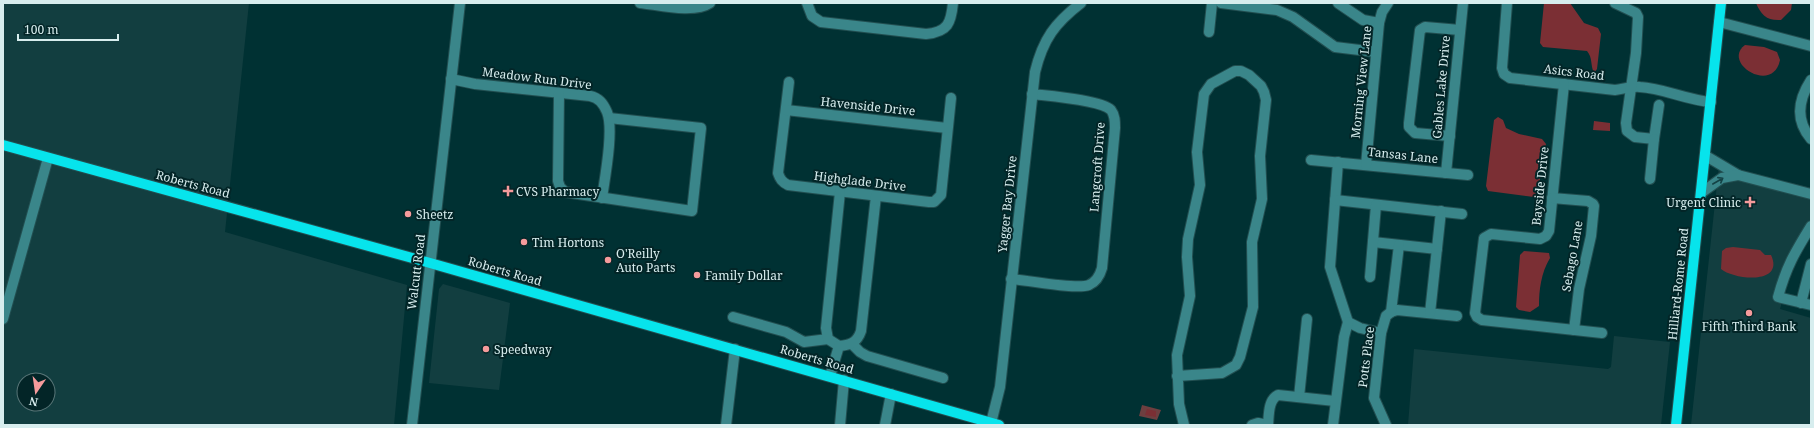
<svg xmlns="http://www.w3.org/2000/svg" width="1814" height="428" font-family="'Noto Serif',serif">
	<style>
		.built { fill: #123e40; fill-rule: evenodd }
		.green { fill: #6d3f40 }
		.water { fill: #7b2f34 }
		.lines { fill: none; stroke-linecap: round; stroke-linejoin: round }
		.minor-casing { stroke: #224f51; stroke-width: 12 }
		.major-casing { stroke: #224f51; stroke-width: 12 }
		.minor { stroke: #3a868a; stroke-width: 10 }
		.major { stroke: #07e4ec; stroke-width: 10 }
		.oneway { stroke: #144245 }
		.poi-dot { fill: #f59b9c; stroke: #032527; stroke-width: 1.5 }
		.labels { text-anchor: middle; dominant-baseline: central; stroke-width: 4; stroke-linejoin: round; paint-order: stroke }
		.street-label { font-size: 12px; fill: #d7edee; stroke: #032527 }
		.poi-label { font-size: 12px; fill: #d7edee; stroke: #032527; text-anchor: start }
	</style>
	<rect width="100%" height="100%" fill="#003133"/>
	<!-- built -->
	<g class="built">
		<path d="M3,3H249L225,232L407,285L394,425H3ZM24,380H48V404H24Z"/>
		<path d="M1719,166L1811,188V222L1790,273L1780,309L1811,318V425H1691Z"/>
		<path d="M443,284L510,303L499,390L429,383L439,289Z"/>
		<path d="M1614,336L1670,342L1661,425H1408L1414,349L1608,369L1611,367Z"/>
	</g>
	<!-- green -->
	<path class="green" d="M1142,405L1161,410L1157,420L1139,416Z"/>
	<!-- water -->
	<g class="water">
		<path d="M1544,3H1570L1584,23L1598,28L1601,34L1597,69L1594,73C1590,65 1593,58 1587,51L1543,47L1540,43Z"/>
		<path d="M1756,3H1792L1791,10L1781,20C1767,21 1761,15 1756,3Z"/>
		<path d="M1745,45L1764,47L1777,52L1780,60C1773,95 1721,63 1745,45Z"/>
		<path d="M1498,117L1503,120L1506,128L1519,134L1542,139L1546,144L1540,170V193L1534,197L1488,191L1486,186L1494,120Z"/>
		<path d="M1594,121L1610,123V131L1593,130Z"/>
		<path d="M1733,247L1760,250L1765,255H1771C1785,285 1734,280 1721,269L1722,251L1726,248Z"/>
		<path d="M1524,251L1549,253L1550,258C1541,273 1539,290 1539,306L1530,312L1519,310L1516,307L1520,255Z"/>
		<path d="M1147,409L1156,411V417L1145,415Z"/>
	</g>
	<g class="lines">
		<defs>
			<g id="minor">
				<path d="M640,3C659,5 694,14 710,3"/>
				<path d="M807,3L812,16L821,22L926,34C948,32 951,23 953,3"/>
				<path d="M1221,3L1277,10L1293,17L1335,47L1376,52"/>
				<path d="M1338,3L1363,20L1379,23"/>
				<path d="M1507,3L1502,68L1504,74L1510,78L1615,90C1624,89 1632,86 1640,87C1663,88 1686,100 1711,102"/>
				<path d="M1615,3L1636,13L1638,17L1636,53L1626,123L1627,131L1635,137L1654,139L1659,105"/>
				<path d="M1719,22L1811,46"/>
				<path d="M1209,32L1212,3"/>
				<path d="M451,79L475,84L590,96C599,98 603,103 607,112C614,129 605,177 602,198"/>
				<path d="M1811,80C1798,100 1795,120 1811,139"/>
				<path d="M789,82L778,173C780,179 782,182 788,185L929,202H934L941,195L951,98"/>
				<path d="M1564,84L1549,231L1546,236L1540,239L1491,234L1484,238L1475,313L1477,317L1482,320L1602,333"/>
				<path d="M559,93L558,181L560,187L565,192L692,211L701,128L609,118"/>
				<path d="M786,110L947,128"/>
				<path d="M1450,136L1415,133L1409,127V123L1420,30L1425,27L1460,30"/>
				<path d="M1706,156L1738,175L1811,194"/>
				<path d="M1311,160L1468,175"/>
				<path d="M1338,162L1330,267L1348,322L1360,328L1381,333"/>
				<path d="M1366,165L1379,23L1382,12L1388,3"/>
				<path d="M1446,173L1463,3"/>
				<path d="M1650,179L1654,139"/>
				<path d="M1701,193L1722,178L1738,175"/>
				<path d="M1552,198L1588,201L1593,204L1594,206L1591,236L1579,289L1574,330"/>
				<path d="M1335,200L1462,214"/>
				<path d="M1811,226C1795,252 1786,267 1778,297L1811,305"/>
				<path d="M1373,242L1437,249"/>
				<path d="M1370,277L1376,205"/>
				<path d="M1011,279C1028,280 1076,290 1089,285C1096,282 1100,275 1102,268L1115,128C1115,122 1115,115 1111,110C1101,100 1048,96 1032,94"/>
				<path d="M1801,303L1811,264"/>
				<path d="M1391,312L1397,310L1457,316"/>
				<path d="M1430,313L1441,211"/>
				<path d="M733,317L786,332L804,342L828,339"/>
				<path d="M3,319L48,158"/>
				<path d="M852,344L860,352L867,356L943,378"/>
				<path d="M839,346L828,339L826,328L840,192"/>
				<path d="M830,376L839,346C850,345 857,343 861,331L876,196"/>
				<path d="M1177,376L1222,373L1236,365L1240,357L1253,307L1252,242L1262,199L1260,156L1266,100L1264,92L1261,86L1249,75L1241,71H1235L1211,84L1204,94L1197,152L1200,185L1188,239L1187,257L1190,296L1177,355L1179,404L1184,425"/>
				<path d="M1299,397L1307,319"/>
				<path d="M991,423L1000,387L1035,72C1043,39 1055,23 1081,3"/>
				<path d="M412,425L460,3"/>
				<path d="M726,425L735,349"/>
				<path d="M840,425L844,380"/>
				<path d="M885,425L891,394"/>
				<path d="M1252,425L1258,423L1267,425"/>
				<path d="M1268,425C1269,415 1268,400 1278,395L1335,401"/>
				<path d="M1333,425L1344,337L1348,322"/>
				<path d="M1386,425L1374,398L1381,333L1386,316L1391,312L1399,245"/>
			</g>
			<g id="major">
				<path d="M3,145L416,259L999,425"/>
				<path d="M1676,425L1721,3"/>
			</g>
		</defs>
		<!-- minor casing -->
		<use href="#minor" class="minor-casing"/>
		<!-- major casing -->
		<use href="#major" class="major-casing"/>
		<!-- minor -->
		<use href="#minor" class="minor"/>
		<!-- major -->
		<use href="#major" class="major"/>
	</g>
	<!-- one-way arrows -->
	<defs><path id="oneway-shaft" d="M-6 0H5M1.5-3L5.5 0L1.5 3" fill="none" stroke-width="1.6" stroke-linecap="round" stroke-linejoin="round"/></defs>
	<use class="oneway" href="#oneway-shaft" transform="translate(1718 181) rotate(-30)"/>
	<!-- markers -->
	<g class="poi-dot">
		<path d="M506 185h4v4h4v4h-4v4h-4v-4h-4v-4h4z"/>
		<path d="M1748 196h4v4h4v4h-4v4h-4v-4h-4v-4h4z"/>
		<circle cx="408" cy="214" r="4"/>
		<circle cx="524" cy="242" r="4"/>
		<circle cx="608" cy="260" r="4"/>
		<circle cx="697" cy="275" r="4"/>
		<circle cx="1749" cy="313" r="4"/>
		<circle cx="486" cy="349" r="4"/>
	</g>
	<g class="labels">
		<!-- street labels -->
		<g class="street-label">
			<text transform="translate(1574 72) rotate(7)">Asics Road</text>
			<text transform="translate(537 78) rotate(7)">Meadow Run Drive</text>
			<text transform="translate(1361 82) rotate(-84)">Morning View Lane</text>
			<text transform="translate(1441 87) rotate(-85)">Gables Lake Drive</text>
			<text transform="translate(868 106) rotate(6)">Havenside Drive</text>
			<text transform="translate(1403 155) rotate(6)">Tansas Lane</text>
			<text transform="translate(1097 167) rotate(-86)">Langcroft Drive</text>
			<text transform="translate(860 181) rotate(7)">Highglade Drive</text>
			<text transform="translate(193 184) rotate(15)">Roberts Road</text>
			<text transform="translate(1540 186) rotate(-84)">Bayside Drive</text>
			<text transform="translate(1007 204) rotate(-84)">Yagger Bay Drive</text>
			<text transform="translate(1572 256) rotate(-80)">Sebago Lane</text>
			<text transform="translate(505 271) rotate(16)">Roberts Road</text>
			<text transform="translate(416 272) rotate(-83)">Walcutt Road</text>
			<text transform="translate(1678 284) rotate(-84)">Hilliard-Rome Road</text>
			<text transform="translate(1366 357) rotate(-83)">Potts Place</text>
			<text transform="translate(817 359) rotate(16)">Roberts Road</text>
		</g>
		<!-- poi labels -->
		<g class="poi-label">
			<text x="516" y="191">CVS Pharmacy</text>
			<text x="1741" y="202" text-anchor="end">Urgent Clinic</text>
			<text x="416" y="214">Sheetz</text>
			<text x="532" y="242">Tim Hortons</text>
			<text x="616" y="253">O'Reilly<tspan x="616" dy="14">Auto Parts</tspan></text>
			<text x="705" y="275">Family Dollar</text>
			<text x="1749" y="326" text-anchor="middle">Fifth Third Bank</text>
			<text x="494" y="349">Speedway</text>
		</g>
	</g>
	<!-- border -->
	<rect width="1814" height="428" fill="none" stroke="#d7edee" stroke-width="8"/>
	<!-- north arrow -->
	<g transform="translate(36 392) rotate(193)"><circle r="19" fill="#032527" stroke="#587577"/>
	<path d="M0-3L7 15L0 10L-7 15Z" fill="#f59b9c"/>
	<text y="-6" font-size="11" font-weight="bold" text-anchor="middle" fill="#d7edee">N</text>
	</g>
	<!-- scale -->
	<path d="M18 34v6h100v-6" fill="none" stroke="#d7edee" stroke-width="2"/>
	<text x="24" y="34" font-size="12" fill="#d7edee" stroke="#032527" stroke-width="3" paint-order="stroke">100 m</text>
</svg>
